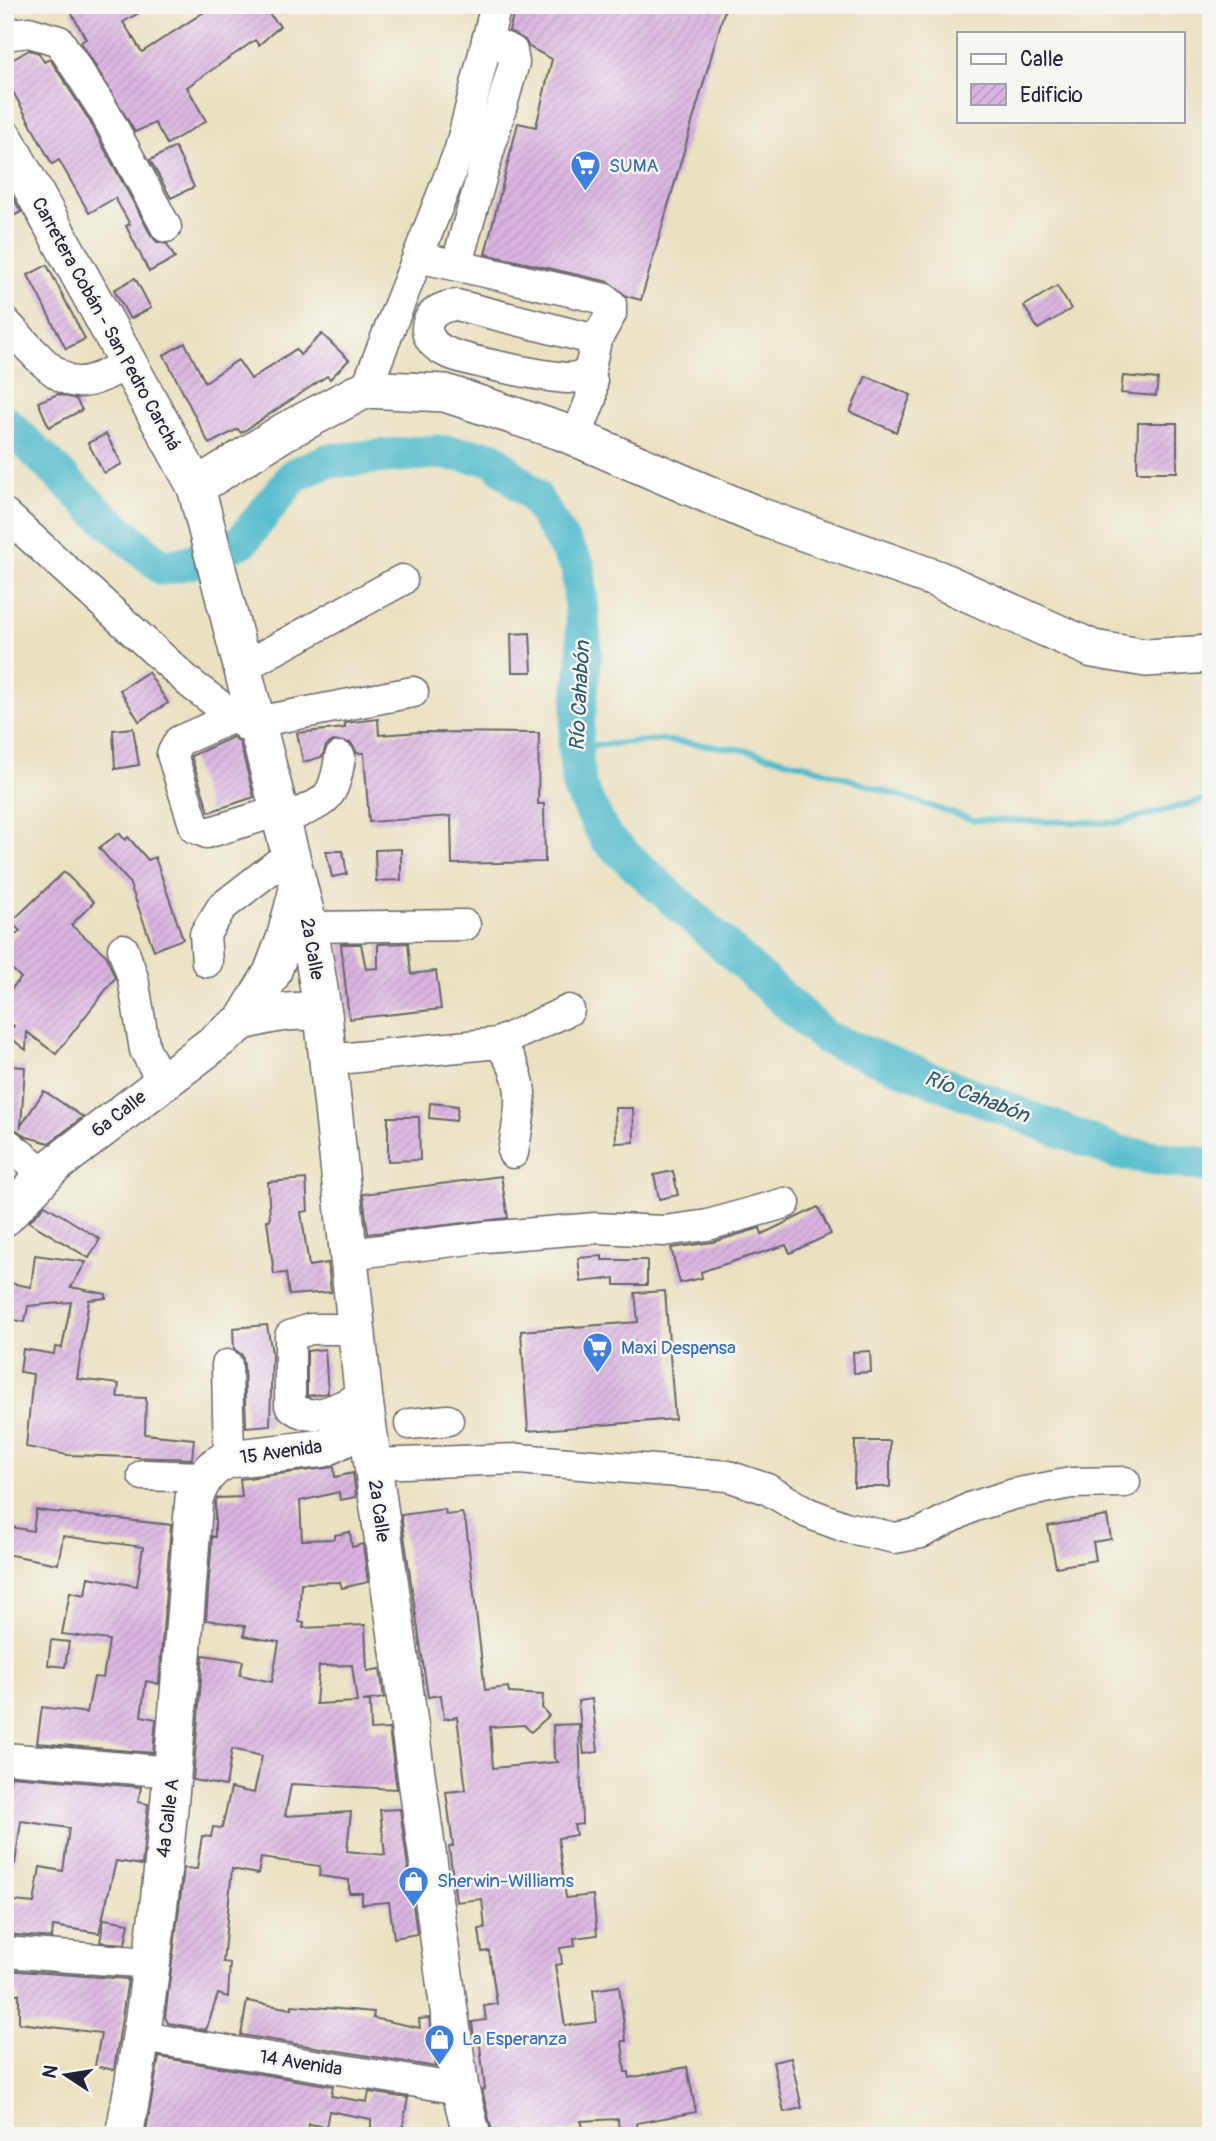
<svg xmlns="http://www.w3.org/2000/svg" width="1216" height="2141" font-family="Pangolin,sans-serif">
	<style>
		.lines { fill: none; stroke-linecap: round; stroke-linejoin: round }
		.stream { stroke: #4fbacb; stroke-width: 6 }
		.river { stroke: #4fbacb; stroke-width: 35 }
		.building { fill: url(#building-hatch); fill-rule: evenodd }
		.minor-casing { stroke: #68656a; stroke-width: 33 }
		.major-casing { stroke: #68656a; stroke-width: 40 }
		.minor { stroke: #fff; stroke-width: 30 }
		.major { stroke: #fff; stroke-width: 37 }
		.labels { text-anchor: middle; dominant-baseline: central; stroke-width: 5; stroke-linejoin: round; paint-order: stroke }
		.shop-label { font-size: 19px; fill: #366cbe; stroke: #f6f6f2; text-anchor: start }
		.street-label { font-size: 19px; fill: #22223b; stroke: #f6f6f2 }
		.water-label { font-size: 21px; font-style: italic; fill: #32576d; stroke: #f6f6f2 }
	</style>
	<defs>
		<pattern id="building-hatch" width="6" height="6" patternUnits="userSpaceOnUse" patternTransform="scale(1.75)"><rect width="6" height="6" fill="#d9b4df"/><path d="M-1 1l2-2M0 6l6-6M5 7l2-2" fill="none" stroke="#ba9ac0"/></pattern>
	</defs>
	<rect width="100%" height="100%" fill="#f6f6f2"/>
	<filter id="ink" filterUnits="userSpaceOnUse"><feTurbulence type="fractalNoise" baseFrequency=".0143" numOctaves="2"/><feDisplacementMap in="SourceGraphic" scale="14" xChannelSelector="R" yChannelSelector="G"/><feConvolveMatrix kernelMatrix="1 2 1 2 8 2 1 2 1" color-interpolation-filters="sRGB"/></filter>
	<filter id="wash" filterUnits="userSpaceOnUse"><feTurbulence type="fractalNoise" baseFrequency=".00686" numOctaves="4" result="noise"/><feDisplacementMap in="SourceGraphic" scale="28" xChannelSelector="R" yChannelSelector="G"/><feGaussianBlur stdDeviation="1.57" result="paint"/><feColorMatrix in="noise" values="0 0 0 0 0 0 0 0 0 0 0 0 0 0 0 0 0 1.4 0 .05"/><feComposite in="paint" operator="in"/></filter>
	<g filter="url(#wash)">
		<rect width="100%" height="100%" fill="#eae1c0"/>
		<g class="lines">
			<!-- stream -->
			<path class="stream" d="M575,747L660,740L740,749L806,765L973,820L1117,823L1211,798"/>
			<!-- river -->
			<path class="river" d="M5,422L99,513L163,568L190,562L242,541L294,475L327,461L437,452L492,458L535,497L578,567L585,654L575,747L579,787L606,838L826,1038L1119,1153L1202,1164L1211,1168"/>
		</g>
		<g id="blocks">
			<!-- building -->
			<g class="building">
				<path d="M83,5H153L123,22L142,52L215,5H261L280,26L259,45L255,40L187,87L206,121L167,144L155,123L135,132L81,42L86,39L71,12Z"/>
				<path d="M516,5H726L641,300L626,296L609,282L485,254L518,123L536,127L552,59L529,47L525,40L509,31Z"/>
				<path d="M29,50L39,53L44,62L50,59L89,120L151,235L157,242L167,244L175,258L149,272L126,226L130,224L115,198L89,213L59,160L52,164L5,77V64Z"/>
				<path d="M175,147L194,187L171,198L150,160Z"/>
				<path d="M5,183L21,212L5,220Z"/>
				<path d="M47,265L85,339L66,349L28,275Z"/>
				<path d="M135,278L151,308L130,319L114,290Z"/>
				<path d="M1057,286L1071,309L1038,329L1024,306Z"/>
				<path d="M322,334L349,360L330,379L327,376L241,433L238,429L209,444L164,355L185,343L205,382L238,360L251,379L296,349L300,355Z"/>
				<path d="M866,376L911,395L896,432L850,412Z"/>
				<path d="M1123,376L1158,379L1156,396L1121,393Z"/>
				<path d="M58,394L76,399L82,410L49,427L38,402Z"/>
				<path d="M1138,423H1177V472H1137Z"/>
				<path d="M106,434L122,464L104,473L88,443Z"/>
				<path d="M530,633L532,672H512L511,634Z"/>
				<path d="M148,672L168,703L139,721L120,690Z"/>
				<path d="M378,719L379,735L421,732L539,733L538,804H544L545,862L452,864L451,816L369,822L364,753H357L351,743L333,741L326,746L322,757L303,762L297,733L345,728V723Z"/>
				<path d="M133,728L139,765L115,769L113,730Z"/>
				<path d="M233,737L240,743L254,797L209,812L191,756Z"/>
				<path d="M119,833L125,840L128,837L148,860L155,857L183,939L154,950L129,882L99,848Z"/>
				<path d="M401,849V880L376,881L375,850Z"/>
				<path d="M326,851H343L347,874L332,877Z"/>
				<path d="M64,872L94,902L71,925L106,955L115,978L56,1054L27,1032L26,1050L7,1035L14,1026L5,1018V996L21,978L5,962V945L20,931L11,922Z"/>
				<path d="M408,943L411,974L436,971L441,1009L349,1019L341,944H361L366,969L378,968V944Z"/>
				<path d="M9,1066L25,1067L21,1126L44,1091L83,1117L49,1143L27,1137L9,1125L7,1106Z"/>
				<path d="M430,1103L458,1106L456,1121L429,1118Z"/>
				<path d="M615,1108H633L634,1142L616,1143Z"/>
				<path d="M388,1117H419L420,1160L388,1161Z"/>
				<path d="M673,1171L678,1195L659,1199L654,1175Z"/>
				<path d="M501,1176L508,1218L368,1234L363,1194Z"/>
				<path d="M306,1179L308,1211L301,1212L309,1266L328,1263L331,1292L289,1295L286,1273L274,1274L267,1220H270L268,1182Z"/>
				<path d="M45,1205L100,1239L89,1258L29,1222Z"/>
				<path d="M818,1207L831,1234L790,1253L786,1245L712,1268L701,1272L702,1278L680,1283L671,1248L713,1242L760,1228L762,1234Z"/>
				<path d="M35,1255L86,1262L71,1287L106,1294V1298L89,1300L77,1379L119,1384L117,1397L146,1398L145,1434L194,1439L192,1459L68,1455L26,1447L33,1374L20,1372L23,1349L54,1354L55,1347L62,1348L71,1302L28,1306L25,1322L5,1318V1282L31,1287Z"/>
				<path d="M602,1256V1260H647V1285H615V1278L581,1282L578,1258Z"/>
				<path d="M665,1291L675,1419L528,1431L521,1331L638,1322L635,1293Z"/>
				<path d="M267,1325L272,1353L270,1425L246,1427L244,1365L242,1355L234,1349L233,1328Z"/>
				<path d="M325,1349L328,1393L307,1396V1351Z"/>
				<path d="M870,1351L871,1372L854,1373L853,1352Z"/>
				<path d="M855,1441H890V1487H854Z"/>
				<path d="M334,1467L335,1477L353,1473L356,1497L340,1500L339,1492L300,1501L302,1540L335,1539V1535L350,1532L352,1547L363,1544L368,1582L342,1588L340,1582L301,1583L299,1622L304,1623L303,1628L365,1625L367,1671L380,1669L384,1698L362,1701H370L371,1730L389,1729L397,1789L291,1784L285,1816L351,1812L347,1851L385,1855L380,1810L400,1809L417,1934L394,1938L389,1902L362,1904V1893H349V1880L319,1876L320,1866L261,1858L258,1874L232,1869L223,1962L230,1963L228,1997L218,1994L206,2030L168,2023L165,2017L184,1868L197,1869L202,1836L211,1837L213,1827L222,1828L231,1788L254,1793L262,1756L232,1749L226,1786L193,1780L203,1655L243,1661L240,1675L272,1682L279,1642L244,1636L245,1626L206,1620L212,1536L215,1537V1503L217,1498L242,1497L240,1479ZM352,1665L357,1702L316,1704L319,1666Z"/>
				<path d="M445,1509L446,1515L462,1513L466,1524L485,1690L508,1687L509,1693L543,1695L542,1708L549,1716L531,1732L524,1725L490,1727L493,1768L558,1762L554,1758L553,1725L579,1724L582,1824L574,1825L576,1835L558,1838L566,1898L593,1895L597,1935L574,1938L575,1946L560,1948L562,1964L555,1965L565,2026L597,2022L593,1990L619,1986L626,2041H622L625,2072H629V2078L687,2067L696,2112L637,2123L638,2136H619L618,2119L581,2121L583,2127L548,2136H493L482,2090L485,2089L479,2037L474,2038L472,2022L486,2020L484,2006L497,2004L489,1951L482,1952L479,1929L485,1928L482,1899L456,1902L449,1847L453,1846L446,1792L466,1790L457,1717L444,1719L441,1695L428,1697L401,1515Z"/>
				<path d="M36,1510L171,1525L159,1684L146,1681L141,1716L156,1719L153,1753L37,1743L42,1707L87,1713L94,1677L103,1678L109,1640L62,1634L70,1592L85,1595L88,1577L137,1586L143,1547L63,1536L58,1564L5,1554V1526L33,1531Z"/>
				<path d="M1107,1516L1111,1539L1093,1542L1096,1560L1056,1567L1048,1526Z"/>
				<path d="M51,1640L69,1642L65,1667L48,1665Z"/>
				<path d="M592,1699L598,1752L584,1754L578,1701Z"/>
				<path d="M11,1776L141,1787L138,1802L148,1804L142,1865L116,1861L99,1933L53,1926L52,1938L5,1934V1900L34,1903L40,1867L63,1871L69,1828L21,1821L15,1864H5V1785H9Z"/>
				<path d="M104,1919L129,1923L125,1944L100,1942Z"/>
				<path d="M5,1970L128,1979L114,2070L95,2066L101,2033L19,2023V1994L5,1993Z"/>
				<path d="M247,2001L292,2009V2005L374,2012L373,2018L420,2028L419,2019L429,2018L436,2067L241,2035Z"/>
				<path d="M159,2057L333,2086L331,2096L367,2102L369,2092L408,2098L401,2136H371V2119L329,2111L326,2127L309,2124L307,2136H145Z"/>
				<path d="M791,2058L802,2108L784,2112L773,2062Z"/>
			</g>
		</g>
	</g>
	<g filter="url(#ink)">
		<use href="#blocks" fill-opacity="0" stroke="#68656a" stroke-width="2"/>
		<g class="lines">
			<defs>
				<g id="minor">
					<path d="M5,35L29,32L59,41L104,111L166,227"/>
					<path d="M418,257L605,299L611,304V314L596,340L589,374L592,381L591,399L576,437"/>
					<path d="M457,263L514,63L512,51L487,40"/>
					<path d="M5,322C22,339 57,385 81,382C97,381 113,371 127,364"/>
					<path d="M589,374C583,375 575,378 568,378C546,377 465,361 446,352C416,338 423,307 457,305L596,340"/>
					<path d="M366,389L460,149L496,5"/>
					<path d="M5,514L191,684L259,735"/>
					<path d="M243,667L402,580"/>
					<path d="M234,717L179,741L172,754L195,828L207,833L279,811"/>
					<path d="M256,722L413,692"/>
					<path d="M281,820C323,802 333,805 340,757"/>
					<path d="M309,927L465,925"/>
					<path d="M123,949L133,978L145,1050L162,1081"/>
					<path d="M207,962L205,934L222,907L290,854"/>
					<path d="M498,1043L569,1010"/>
					<path d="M328,1060L498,1043C530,1080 520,1109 513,1153"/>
					<path d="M5,1142L45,1174"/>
					<path d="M350,1254L485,1237L596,1228L664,1231L708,1225L785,1203"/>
					<path d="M359,1329H310L290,1336V1405C311,1426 341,1406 364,1395"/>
					<path d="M227,1365L229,1459"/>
					<path d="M410,1424L448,1420"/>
					<path d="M373,1464L519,1459L728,1476L767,1489L808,1513L845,1527L895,1538L921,1533L972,1507L1014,1494L1071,1483L1125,1482"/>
					<path d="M143,1475L203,1477"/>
					<path d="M5,1758L173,1772"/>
					<path d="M5,1952L150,1963"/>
					<path d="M143,2037L460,2089"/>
				</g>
				<g id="major">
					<path d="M5,139L196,487L309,927L323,1014L364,1400L460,2089L472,2136"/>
					<path d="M196,487L284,432L366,389L445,393L563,432L761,517L937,579L1093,649L1146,658L1211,654"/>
					<path d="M243,1021C270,1015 295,1007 323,1014"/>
					<path d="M5,1217L51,1168L243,1021L272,973L285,939L297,893"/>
					<path d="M124,2136C164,1926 178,1711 194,1498C202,1479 209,1467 229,1459L324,1448L342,1439L364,1400"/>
				</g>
			</defs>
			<!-- minor casing -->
			<use href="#minor" class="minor-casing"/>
			<!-- major casing -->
			<use href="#major" class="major-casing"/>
			<!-- minor -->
			<use href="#minor" class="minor"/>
			<!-- major -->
			<use href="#major" class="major"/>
		</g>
	</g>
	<!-- icons -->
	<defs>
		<symbol id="supermarket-pin" viewBox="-11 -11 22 30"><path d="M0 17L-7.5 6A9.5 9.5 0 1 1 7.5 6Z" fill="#3f7fe0" stroke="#f6f6f2"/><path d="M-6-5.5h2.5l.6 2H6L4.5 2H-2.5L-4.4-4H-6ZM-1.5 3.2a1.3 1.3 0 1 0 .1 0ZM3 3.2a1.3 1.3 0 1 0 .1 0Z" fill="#fff"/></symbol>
		<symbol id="shop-pin" viewBox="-11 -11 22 30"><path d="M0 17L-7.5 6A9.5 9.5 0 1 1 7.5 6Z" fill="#3f7fe0" stroke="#f6f6f2"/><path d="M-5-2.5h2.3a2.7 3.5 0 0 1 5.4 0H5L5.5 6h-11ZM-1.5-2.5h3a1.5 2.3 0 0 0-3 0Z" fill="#fff"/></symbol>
	</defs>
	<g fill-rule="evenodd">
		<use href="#supermarket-pin" x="568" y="148" width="35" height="47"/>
		<use href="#supermarket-pin" x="580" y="1330" width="35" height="47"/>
		<use href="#shop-pin" x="396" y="1864" width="35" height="47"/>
		<use href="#shop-pin" x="422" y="2022" width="35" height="47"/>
	</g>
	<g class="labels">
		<!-- shop labels -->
		<g class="shop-label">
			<text x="609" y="166">SUMA</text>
			<text x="621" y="1348">Maxi Despensa</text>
			<text x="437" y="1881">Sherwin-Williams</text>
			<text x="462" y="2039">La Esperanza</text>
		</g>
		<!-- street labels -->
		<g class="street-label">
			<text transform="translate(106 324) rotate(61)">Carretera Cobán - San Pedro Carchá</text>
			<text transform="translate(312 949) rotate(80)">2a Calle</text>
			<text transform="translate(119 1114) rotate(-38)">6ª Calle</text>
			<text transform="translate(281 1452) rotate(-8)">15 Avenida</text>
			<text transform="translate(379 1511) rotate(82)">2a Calle</text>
			<text transform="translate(168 1818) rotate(-83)">4a Calle A</text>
			<text transform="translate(301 2063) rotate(9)">14 Avenida</text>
		</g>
		<!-- water labels -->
		<g class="water-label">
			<text transform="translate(580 696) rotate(-87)">Río Cahabón</text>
			<text transform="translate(977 1097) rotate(21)">Río Cahabón</text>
		</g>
	</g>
	<!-- margin -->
	<rect width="1216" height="2141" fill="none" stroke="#f6f6f2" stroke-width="28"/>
	<!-- legend -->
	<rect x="957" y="32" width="228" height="91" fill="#f6f6f2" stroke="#a1a1a9" stroke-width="2"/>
	<rect x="971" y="54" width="35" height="10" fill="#ffffff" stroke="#a1a1a9" stroke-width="2"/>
	<text x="1020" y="66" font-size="21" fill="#22223b">Calle</text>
	<rect x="971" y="84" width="35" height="21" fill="url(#building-hatch)" stroke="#a1a1a9" stroke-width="2"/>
	<text x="1020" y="102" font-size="21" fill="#22223b">Edificio</text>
	<!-- north arrow -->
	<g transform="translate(66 2075) rotate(282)" stroke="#f6f6f2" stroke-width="5" paint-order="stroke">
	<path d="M0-5L12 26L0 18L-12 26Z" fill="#22223b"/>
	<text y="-10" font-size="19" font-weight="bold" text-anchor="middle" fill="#22223b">N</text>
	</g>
</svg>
